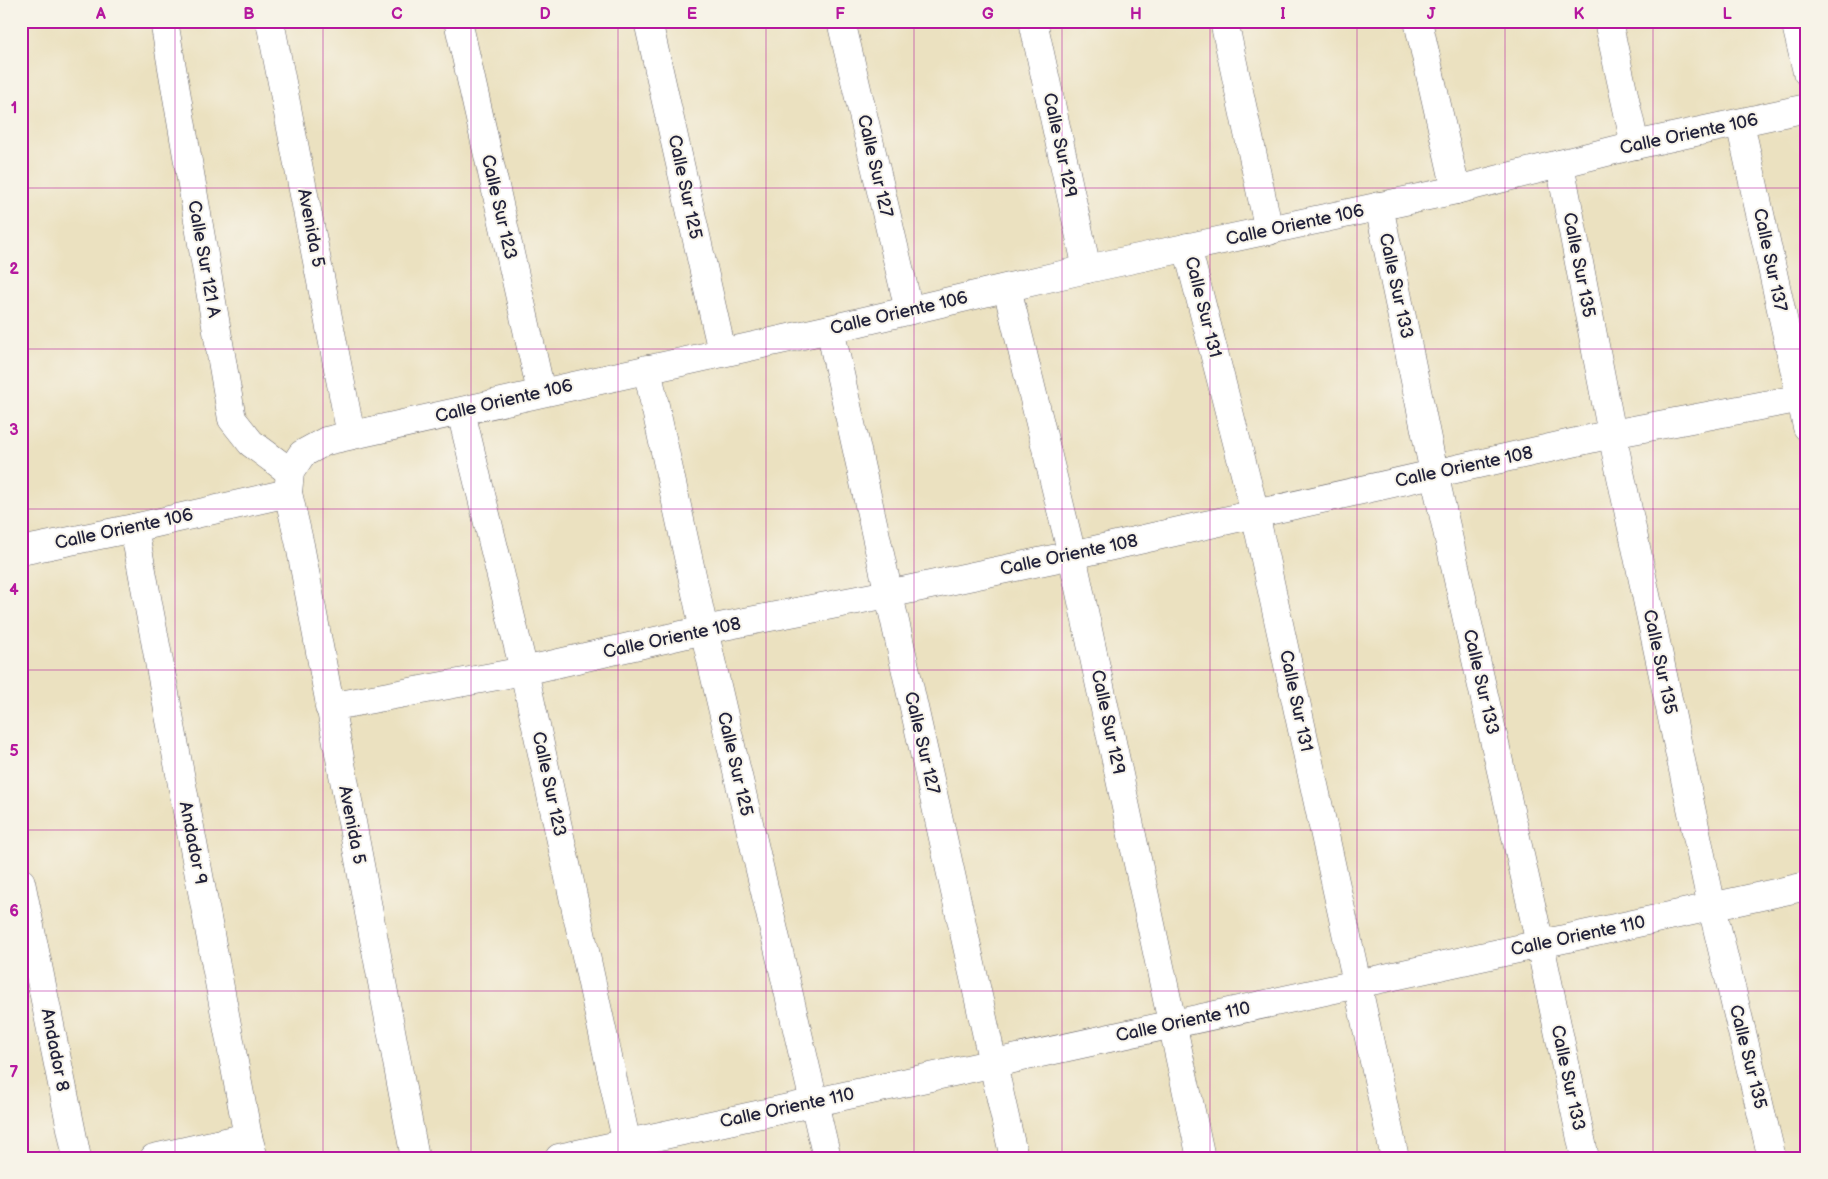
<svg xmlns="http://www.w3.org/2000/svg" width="1828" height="1179" font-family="'Balsamiq Sans',sans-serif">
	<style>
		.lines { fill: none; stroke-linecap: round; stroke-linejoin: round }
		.street-casing { stroke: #68656a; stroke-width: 29 }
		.street { stroke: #fff; stroke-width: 28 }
		.grid { fill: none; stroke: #b5179e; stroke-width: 1; stroke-opacity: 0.55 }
		.labels { text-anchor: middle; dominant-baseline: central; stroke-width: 4; stroke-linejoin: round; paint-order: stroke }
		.street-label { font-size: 18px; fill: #22223b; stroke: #f7f3e8 }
		.neatline { fill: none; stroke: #b5179e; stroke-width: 2 }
		.grid-label { font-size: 16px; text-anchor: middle; font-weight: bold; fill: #b5179e }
	</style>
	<rect width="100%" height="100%" fill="#f7f3e8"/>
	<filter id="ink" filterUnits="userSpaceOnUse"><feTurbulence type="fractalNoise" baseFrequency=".02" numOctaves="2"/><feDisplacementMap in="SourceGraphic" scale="10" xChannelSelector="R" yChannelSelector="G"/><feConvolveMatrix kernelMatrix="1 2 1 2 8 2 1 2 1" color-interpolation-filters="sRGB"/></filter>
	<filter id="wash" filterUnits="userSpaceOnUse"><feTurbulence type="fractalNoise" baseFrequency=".0096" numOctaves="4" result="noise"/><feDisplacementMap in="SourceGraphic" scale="20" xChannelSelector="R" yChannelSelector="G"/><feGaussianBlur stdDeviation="1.12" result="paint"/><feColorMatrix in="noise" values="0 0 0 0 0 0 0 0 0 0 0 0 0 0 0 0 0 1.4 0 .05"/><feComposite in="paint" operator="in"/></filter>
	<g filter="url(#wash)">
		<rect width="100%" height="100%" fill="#ebe1c0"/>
	</g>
	<g filter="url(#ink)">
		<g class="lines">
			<defs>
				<g id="street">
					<path d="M164,21L232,419L251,443L290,472"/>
					<path d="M270,21L351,435"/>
					<path d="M458,21L541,392"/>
					<path d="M648,21L722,352"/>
					<path d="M841,21L909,310"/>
					<path d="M1033,21L1087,269"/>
					<path d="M1224,21L1269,231"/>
					<path d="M1418,21L1456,190"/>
					<path d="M1608,21L1635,145"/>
					<path d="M1795,21L1807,72"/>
					<path d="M1740,123L1807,427"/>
					<path d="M1560,164L1612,434L1712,907L1772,1158"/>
					<path d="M1379,206L1434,473L1540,944L1585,1158"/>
					<path d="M1187,247L1255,513L1395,1158"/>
					<path d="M1007,288L1072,555L1201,1158"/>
					<path d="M830,329L1014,1158"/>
					<path d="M647,369L704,630L827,1158"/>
					<path d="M461,412L524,671L630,1158"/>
					<path d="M134,528L248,1137L254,1158"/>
					<path d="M21,551L134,528L288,493"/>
					<path d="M329,707L524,671L704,630L888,594L1072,555L1612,434L1807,397"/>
					<path d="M21,882L77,1158"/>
					<path d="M154,1158L248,1137"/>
					<path d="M415,1158L300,545L288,493L290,472L302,454L326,441L830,329L1087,269L1456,190L1635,145L1807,108"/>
					<path d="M559,1158L1807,886"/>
				</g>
			</defs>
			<!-- street casing -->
			<use href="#street" class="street-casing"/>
			<!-- street -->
			<use href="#street" class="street"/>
		</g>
	</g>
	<!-- grid -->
	<path class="grid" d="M175,21V1158M323,21V1158M471,21V1158M618,21V1158M766,21V1158M914,21V1158M1062,21V1158M1210,21V1158M1357,21V1158M1505,21V1158M1653,21V1158M21,188H1807M21,349H1807M21,509H1807M21,670H1807M21,830H1807M21,991H1807"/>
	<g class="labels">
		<!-- street labels -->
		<g class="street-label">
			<text transform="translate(1689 134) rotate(-12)">Calle Oriente 106</text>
			<text transform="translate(1060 145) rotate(78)">Calle Sur 129</text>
			<text transform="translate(875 166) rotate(77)">Calle Sur 127</text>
			<text transform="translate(685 187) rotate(78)">Calle Sur 125</text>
			<text transform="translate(499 207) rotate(77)">Calle Sur 123</text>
			<text transform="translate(1295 225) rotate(-12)">Calle Oriente 106</text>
			<text transform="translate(311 228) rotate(79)">Avenida 5</text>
			<text transform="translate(204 259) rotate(80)">Calle Sur 121 A</text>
			<text transform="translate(1770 260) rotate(78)">Calle Sur 137</text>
			<text transform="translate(1579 265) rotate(79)">Calle Sur 135</text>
			<text transform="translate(1396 286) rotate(78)">Calle Sur 133</text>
			<text transform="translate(1203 307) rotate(76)">Calle Sur 131</text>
			<text transform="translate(899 313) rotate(-13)">Calle Oriente 106</text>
			<text transform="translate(504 401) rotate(-13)">Calle Oriente 106</text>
			<text transform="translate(1464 467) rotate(-12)">Calle Oriente 108</text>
			<text transform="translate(124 529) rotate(-12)">Calle Oriente 106</text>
			<text transform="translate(1069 555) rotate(-12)">Calle Oriente 108</text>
			<text transform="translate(672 638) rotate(-12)">Calle Oriente 108</text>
			<text transform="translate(1660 662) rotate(78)">Calle Sur 135</text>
			<text transform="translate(1481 682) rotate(77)">Calle Sur 133</text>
			<text transform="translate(1296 701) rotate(78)">Calle Sur 131</text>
			<text transform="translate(1108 722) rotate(78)">Calle Sur 129</text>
			<text transform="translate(922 743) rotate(77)">Calle Sur 127</text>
			<text transform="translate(735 764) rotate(77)">Calle Sur 125</text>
			<text transform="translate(549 784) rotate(78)">Calle Sur 123</text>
			<text transform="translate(352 825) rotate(79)">Avenida 5</text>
			<text transform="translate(193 843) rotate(79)">Andador 9</text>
			<text transform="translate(1578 936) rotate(-12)">Calle Oriente 110</text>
			<text transform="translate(1183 1022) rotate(-12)">Calle Oriente 110</text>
			<text transform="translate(55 1050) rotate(79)">Andador 8</text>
			<text transform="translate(1748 1057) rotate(76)">Calle Sur 135</text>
			<text transform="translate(1568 1078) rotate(78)">Calle Sur 133</text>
			<text transform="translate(787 1108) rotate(-12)">Calle Oriente 110</text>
		</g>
	</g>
	<!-- margin -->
	<rect width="1828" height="1179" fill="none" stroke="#f7f3e8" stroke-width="55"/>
	<rect x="28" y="28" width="1772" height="1124" class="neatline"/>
	<g class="grid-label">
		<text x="101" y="19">A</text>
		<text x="249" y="19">B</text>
		<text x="397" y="19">C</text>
		<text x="545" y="19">D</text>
		<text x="692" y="19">E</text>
		<text x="840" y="19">F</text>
		<text x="988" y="19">G</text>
		<text x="1136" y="19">H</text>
		<text x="1283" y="19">I</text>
		<text x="1431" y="19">J</text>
		<text x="1579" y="19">K</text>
		<text x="1727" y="19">L</text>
		<text x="14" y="113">1</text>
		<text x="14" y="274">2</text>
		<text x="14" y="435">3</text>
		<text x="14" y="595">4</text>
		<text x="14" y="756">5</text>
		<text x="14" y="916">6</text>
		<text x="14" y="1077">7</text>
	</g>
</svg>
